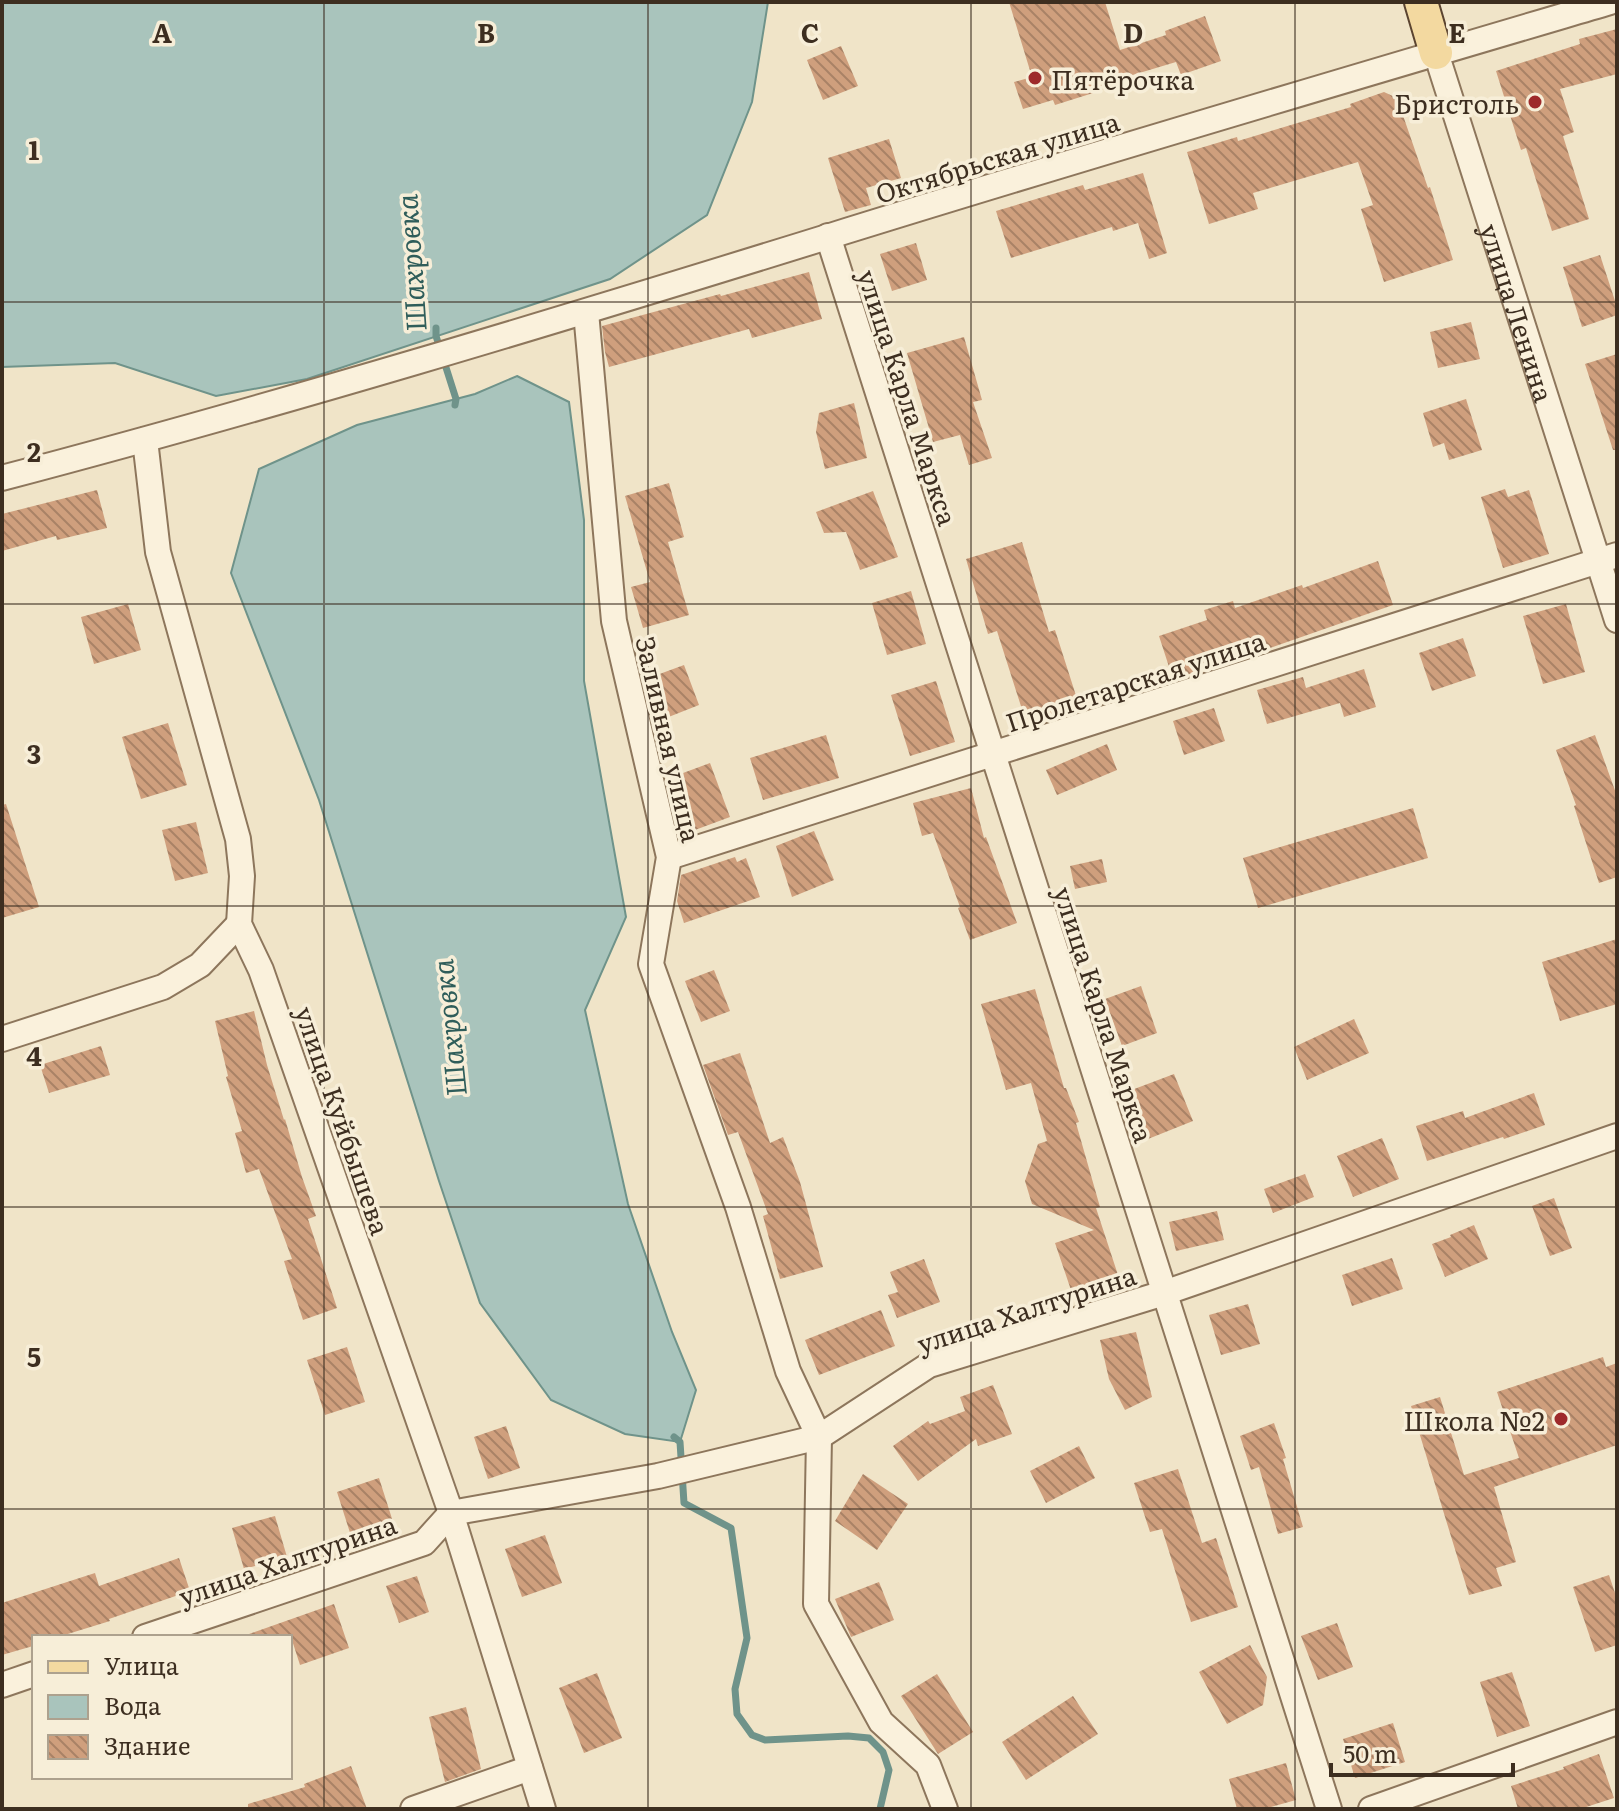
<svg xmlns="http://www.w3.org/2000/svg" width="1619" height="1811" font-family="Literata,serif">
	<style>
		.water { fill: #a9c4bc; stroke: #6f938a; stroke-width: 2 }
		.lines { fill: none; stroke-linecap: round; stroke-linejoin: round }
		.stream { stroke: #6f938a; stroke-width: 7 }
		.building { fill: url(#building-back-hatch) }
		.minor-casing { stroke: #8d765c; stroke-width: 28 }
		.major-casing { stroke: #5b4430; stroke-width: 36 }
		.minor { stroke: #faf1dc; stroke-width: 24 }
		.major { stroke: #f3d9a0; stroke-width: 32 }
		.grid { fill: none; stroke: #3d2e20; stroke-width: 2; stroke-opacity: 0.55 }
		.poi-dot { fill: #9e2a2b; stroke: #f7eed8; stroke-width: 3 }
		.labels { text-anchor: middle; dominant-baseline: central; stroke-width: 7; stroke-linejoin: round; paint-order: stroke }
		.poi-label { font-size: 26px; fill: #3d2e20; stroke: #f7eed8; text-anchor: end }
		.street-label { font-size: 26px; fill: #3d2e20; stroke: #f7eed8 }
		.water-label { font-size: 28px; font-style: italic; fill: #2f5d5a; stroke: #f7eed8 }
		.grid-label { font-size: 26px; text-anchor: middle; font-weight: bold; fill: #3d2e20; stroke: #f7eed8; stroke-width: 7; stroke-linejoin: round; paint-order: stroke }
	</style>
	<defs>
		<pattern id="building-back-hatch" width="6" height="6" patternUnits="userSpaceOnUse" patternTransform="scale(2)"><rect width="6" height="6" fill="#cf9f7d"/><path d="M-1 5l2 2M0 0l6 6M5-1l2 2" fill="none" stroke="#a98266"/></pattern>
	</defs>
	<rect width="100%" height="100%" fill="#f0e4c8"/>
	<!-- water -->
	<g class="water">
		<path d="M2,2H768L752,102L707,215L610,279L307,379L216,396L115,363L2,367Z"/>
		<path d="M517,376L569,402L584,520V681L626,917L585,1010L628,1204L672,1332L696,1390L680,1442L625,1434L551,1400L480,1303L439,1181L319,800L231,573L259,469L357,425L475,394Z"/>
	</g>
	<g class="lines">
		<!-- stream -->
		<g class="stream">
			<path d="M436,328V336L456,399L455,405"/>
			<path d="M674,1437L680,1442L684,1503L731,1528L747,1638L735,1689L737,1714L752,1735L765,1740L848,1736L869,1738L883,1752L889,1770L880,1809"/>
		</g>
	</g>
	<!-- building -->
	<g class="building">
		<path d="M1009,2H1105L1120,50L1166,35L1165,31L1205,16L1221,61L1181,75L1176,62L1116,80L1117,86L1109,88L1055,105L1053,100L1023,109L1014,82L1032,77Z"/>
		<path d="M1617,29V74L1560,89L1574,132L1563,136L1589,219L1552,231L1526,148L1521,150L1496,71L1580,44L1579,39Z"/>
		<path d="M841,46L858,86L823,100L807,60Z"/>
		<path d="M1384,92L1397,98L1428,188L1430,187L1453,260L1384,282L1361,209L1373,205L1358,162L1253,193L1258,209L1209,224L1187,152L1237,137L1238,141L1351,107L1350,104Z"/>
		<path d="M889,139L901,178L866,188L871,205L845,212L828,158Z"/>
		<path d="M1143,173L1167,253L1149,259L1138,223L1113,231L1112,227L1011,258L996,211L1083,185L1085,190Z"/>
		<path d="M916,243L927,280L892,291L880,254Z"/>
		<path d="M1600,255L1617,307V315L1582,327L1563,267Z"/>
		<path d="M809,272L822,319L752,338L749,329L609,367L605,352L602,326L720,294L721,296Z"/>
		<path d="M1471,322L1480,359L1438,368L1430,332Z"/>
		<path d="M964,337L982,400L973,402L992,458L969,465L960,435L933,442L907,353Z"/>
		<path d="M1617,354V450H1613L1585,364Z"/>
		<path d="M1466,399L1482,450L1449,460L1444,443L1433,447L1423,413Z"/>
		<path d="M854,403L867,458L825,469L816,432L819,413Z"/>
		<path d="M669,483L684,537L668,542L689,615L643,628L631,587L650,582L625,496Z"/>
		<path d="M1505,489L1508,497L1529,490L1549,554L1503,568L1481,497Z"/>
		<path d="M97,490L107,528L57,540L56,536L2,551V514Z"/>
		<path d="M873,491L898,557L860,570L846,532L824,533L816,512Z"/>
		<path d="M1022,542L1049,632L1055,630L1079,705L1026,722L997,631L988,634L966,559Z"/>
		<path d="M1378,561L1393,605L1250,655L1173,679L1159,636L1207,620L1204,610L1233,601L1235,608L1302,585L1303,588Z"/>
		<path d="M911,591L926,644L887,655L872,603Z"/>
		<path d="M128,604L141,650L94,664L81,617Z"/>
		<path d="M1566,604L1585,672L1543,684L1523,616Z"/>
		<path d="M1463,638L1476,676L1432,691L1419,653Z"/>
		<path d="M684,665L699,705L661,720L646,679Z"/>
		<path d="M1364,669L1376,707L1344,717L1340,703L1267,724L1257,690L1303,677L1306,688Z"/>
		<path d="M936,681L955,742L910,756L891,695Z"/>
		<path d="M1214,708L1225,741L1184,755L1173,721Z"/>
		<path d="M168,723L187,785L141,799L122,737Z"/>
		<path d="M826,735L839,778L763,800L750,758Z"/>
		<path d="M1595,735L1617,796V877L1599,883L1574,806L1576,805L1556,750Z"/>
		<path d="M1107,744L1117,770L1057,795L1046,770Z"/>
		<path d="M710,763L730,817L695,830L675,776Z"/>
		<path d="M971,788L984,838L986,837L1017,923L970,940L958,908L960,907L933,833L922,836L913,803Z"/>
		<path d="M6,804L39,907L2,918V805Z"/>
		<path d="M1413,808L1428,858L1258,908L1243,858Z"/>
		<path d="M196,822L208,873L175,881L162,830Z"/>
		<path d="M814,831L834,880L792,897L776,846Z"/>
		<path d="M735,857L737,862L746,858L760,897L684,923L677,901L681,875Z"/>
		<path d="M1102,859L1107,882L1075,889L1070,866Z"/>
		<path d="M1617,939V1004L1560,1021L1542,962Z"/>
		<path d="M714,970L730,1011L701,1022L685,981Z"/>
		<path d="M1141,986L1157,1033L1122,1046L1105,999Z"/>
		<path d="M1035,989L1064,1088H1066L1079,1122L1076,1123L1100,1207L1096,1208L1118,1275L1071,1290L1055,1243L1094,1230L1032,1204L1025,1181L1038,1144L1047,1141L1031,1083L1006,1090L981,1004Z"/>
		<path d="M254,1011L267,1065L284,1120L285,1119L302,1177L316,1216L308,1219L337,1308L303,1320L284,1261L292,1259L259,1169L246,1173L235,1133L242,1131L226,1077L228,1076L215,1021Z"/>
		<path d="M1354,1019L1369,1053L1307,1080L1294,1047Z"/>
		<path d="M101,1046L110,1075L49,1093L40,1065Z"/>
		<path d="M740,1053L770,1143L783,1137L800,1182L823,1267L780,1279L763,1216L768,1214L738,1132L728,1135L703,1065Z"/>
		<path d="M1174,1074L1193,1121L1148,1139L1129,1091Z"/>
		<path d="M1534,1093L1545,1125L1504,1139L1503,1137L1427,1161L1416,1126L1463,1111L1465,1118Z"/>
		<path d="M1382,1138L1399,1179L1353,1197L1337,1156Z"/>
		<path d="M1305,1174L1314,1197L1273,1213L1264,1189Z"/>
		<path d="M1554,1198L1572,1248L1550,1256L1532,1206Z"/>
		<path d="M1217,1211L1224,1240L1176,1251L1169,1222Z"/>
		<path d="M1474,1225L1488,1259L1445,1277L1432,1244L1451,1237L1450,1235Z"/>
		<path d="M1392,1258L1403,1289L1352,1306L1342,1275Z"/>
		<path d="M924,1259L940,1302L897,1318L888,1295L898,1292L890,1272Z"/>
		<path d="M1248,1304L1260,1344L1221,1355L1209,1315Z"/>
		<path d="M881,1310L895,1346L819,1375L805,1340Z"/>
		<path d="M1136,1332L1152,1397L1125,1410L1109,1379L1100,1340Z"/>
		<path d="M347,1347L365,1402L325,1415L307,1360Z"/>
		<path d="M1603,1357L1606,1367L1617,1363V1445L1494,1487L1516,1562L1496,1568L1502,1586L1469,1595L1411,1406L1440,1397L1464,1475L1519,1458L1497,1392Z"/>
		<path d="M993,1385L1012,1434L978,1446L976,1439L918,1481L893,1446L928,1421L930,1424L965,1411L960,1397Z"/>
		<path d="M1274,1423L1286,1458L1283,1459L1303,1527L1278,1534L1259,1467L1251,1470L1240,1436Z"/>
		<path d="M506,1426L520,1468L488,1479L474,1437Z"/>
		<path d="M1079,1446L1095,1478L1046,1503L1030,1471Z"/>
		<path d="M1178,1469L1202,1543L1216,1538L1238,1607L1191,1622L1162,1529L1150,1532L1134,1483Z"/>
		<path d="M863,1474L908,1504L877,1550L835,1521Z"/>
		<path d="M379,1478L394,1525L352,1539L337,1492Z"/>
		<path d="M275,1516L287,1557L244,1569L232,1528Z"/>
		<path d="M545,1535L562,1583L522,1597L505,1549Z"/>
		<path d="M179,1558L190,1591L109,1619L110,1621L58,1637H34L33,1646L2,1655V1603L95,1573L99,1586Z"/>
		<path d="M1609,1575L1617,1599V1645L1595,1652L1573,1587Z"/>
		<path d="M417,1576L429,1612L399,1623L386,1586Z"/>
		<path d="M879,1582L894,1620L851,1637L835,1599Z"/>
		<path d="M334,1604L349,1648L300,1665L291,1637H250L249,1634Z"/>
		<path d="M1337,1623L1353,1667L1318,1680L1301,1636Z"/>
		<path d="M1250,1645L1267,1677L1263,1705L1227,1724L1199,1672Z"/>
		<path d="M1512,1672L1530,1726L1497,1737L1480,1682Z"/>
		<path d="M597,1673L622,1738L584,1753L559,1688Z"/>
		<path d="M937,1674L973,1732L938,1754L901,1696Z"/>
		<path d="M1073,1696L1098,1734L1026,1780L1002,1742Z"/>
		<path d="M466,1707L481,1769L445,1782L429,1717Z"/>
		<path d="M1393,1723L1405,1762L1355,1778L1343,1739Z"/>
		<path d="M1599,1754L1614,1798L1580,1809H1518L1511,1786L1564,1769L1563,1767Z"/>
		<path d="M1286,1763L1296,1800L1264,1809H1237L1229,1779Z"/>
		<path d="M351,1766L367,1809H248V1804L305,1787L304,1784Z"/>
	</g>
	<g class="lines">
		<defs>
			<g id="minor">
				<path id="s1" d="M1436,53L1617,620"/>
				<path d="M828,236L1329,1809"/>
				<path d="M586,312L614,621L669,857L651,964L738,1207L788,1371L819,1437L816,1604L881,1722L928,1765L945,1809"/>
				<path d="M145,440L158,552L238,839L242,876L239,924L261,970L451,1513L543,1809"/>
				<path d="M2,478C279,405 553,322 827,237C1087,156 1349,79 1610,2"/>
				<path d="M669,857L1617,555"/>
				<path d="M2,1039L163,987L200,965L239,924"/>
				<path d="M145,1637L424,1543L451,1513L658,1476L819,1437L929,1365L1164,1293L1617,1136"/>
				<path d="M2,1685L34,1674"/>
				<path d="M413,1809L530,1768"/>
				<path d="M1371,1809L1617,1722"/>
			</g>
			<path id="major" d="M1421,2L1436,53"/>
		</defs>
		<!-- minor casing -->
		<use href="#minor" class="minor-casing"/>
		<!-- major casing -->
		<use href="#major" class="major-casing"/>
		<!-- minor -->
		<use href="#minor" class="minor"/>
		<!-- major -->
		<use href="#major" class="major"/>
	</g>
	<!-- grid -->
	<path class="grid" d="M324,2V1809M648,2V1809M971,2V1809M1295,2V1809M2,302H1617M2,604H1617M2,906H1617M2,1207H1617M2,1509H1617"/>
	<!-- markers -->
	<g class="poi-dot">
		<circle cx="1035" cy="78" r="8"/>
		<circle cx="1535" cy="102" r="8"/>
		<circle cx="1561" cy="1419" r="8"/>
	</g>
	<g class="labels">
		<!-- poi labels -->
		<g class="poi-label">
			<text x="1051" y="78" text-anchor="start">Пятёрочка</text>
			<text x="1519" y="102">Бристоль</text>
			<text x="1545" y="1419">Школа №2</text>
		</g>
		<!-- street labels -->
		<g class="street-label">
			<text transform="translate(997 156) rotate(-17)">Октябрьская улица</text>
			<text stroke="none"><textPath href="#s1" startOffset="272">улица Ленина</textPath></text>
			<text transform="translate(909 397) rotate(72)">улица Карла Маркса</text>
			<text transform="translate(1135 680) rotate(-18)">Пролетарская улица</text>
			<text transform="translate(670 739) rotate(77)">Заливная улица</text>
			<text transform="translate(1105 1014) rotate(72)">улица Карла Маркса</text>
			<text transform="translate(344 1120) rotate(71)">улица Куйбышева</text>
			<text transform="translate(1026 1308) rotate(-18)">улица Халтурина</text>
			<text transform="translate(287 1559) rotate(-19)">улица Халтурина</text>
		</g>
		<!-- water labels -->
		<g class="water-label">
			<text transform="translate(410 263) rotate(-94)">Шахровка</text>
			<text transform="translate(448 1028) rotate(-96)">Шахровка</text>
		</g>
	</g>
	<g class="grid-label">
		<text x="162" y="43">A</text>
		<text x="486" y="43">B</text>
		<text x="810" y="43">C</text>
		<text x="1133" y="43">D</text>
		<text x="1457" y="43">E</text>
		<text x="34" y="160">1</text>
		<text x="34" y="462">2</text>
		<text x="34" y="764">3</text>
		<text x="34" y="1066">4</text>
		<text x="34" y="1367">5</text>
	</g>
	<!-- border -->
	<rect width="1619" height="1811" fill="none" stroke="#3d2e20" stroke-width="8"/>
	<!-- legend -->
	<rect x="32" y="1635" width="260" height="144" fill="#f7eed8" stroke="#ada18e" stroke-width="2"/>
	<rect x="48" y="1661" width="40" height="12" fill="#f3d9a0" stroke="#ada18e" stroke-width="2"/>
	<text x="104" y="1675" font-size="24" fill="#3d2e20">Улица</text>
	<rect x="48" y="1695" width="40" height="24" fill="#a9c4bc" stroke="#ada18e" stroke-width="2"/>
	<text x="104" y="1715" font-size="24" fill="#3d2e20">Вода</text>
	<rect x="48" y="1735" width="40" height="24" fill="url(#building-back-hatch)" stroke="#ada18e" stroke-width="2"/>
	<text x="104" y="1755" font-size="24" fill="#3d2e20">Здание</text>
	<!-- scale -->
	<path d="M1331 1763v12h182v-12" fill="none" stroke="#3d2e20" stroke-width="4"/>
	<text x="1343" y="1763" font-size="24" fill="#3d2e20" stroke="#f7eed8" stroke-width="6" paint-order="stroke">50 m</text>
</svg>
